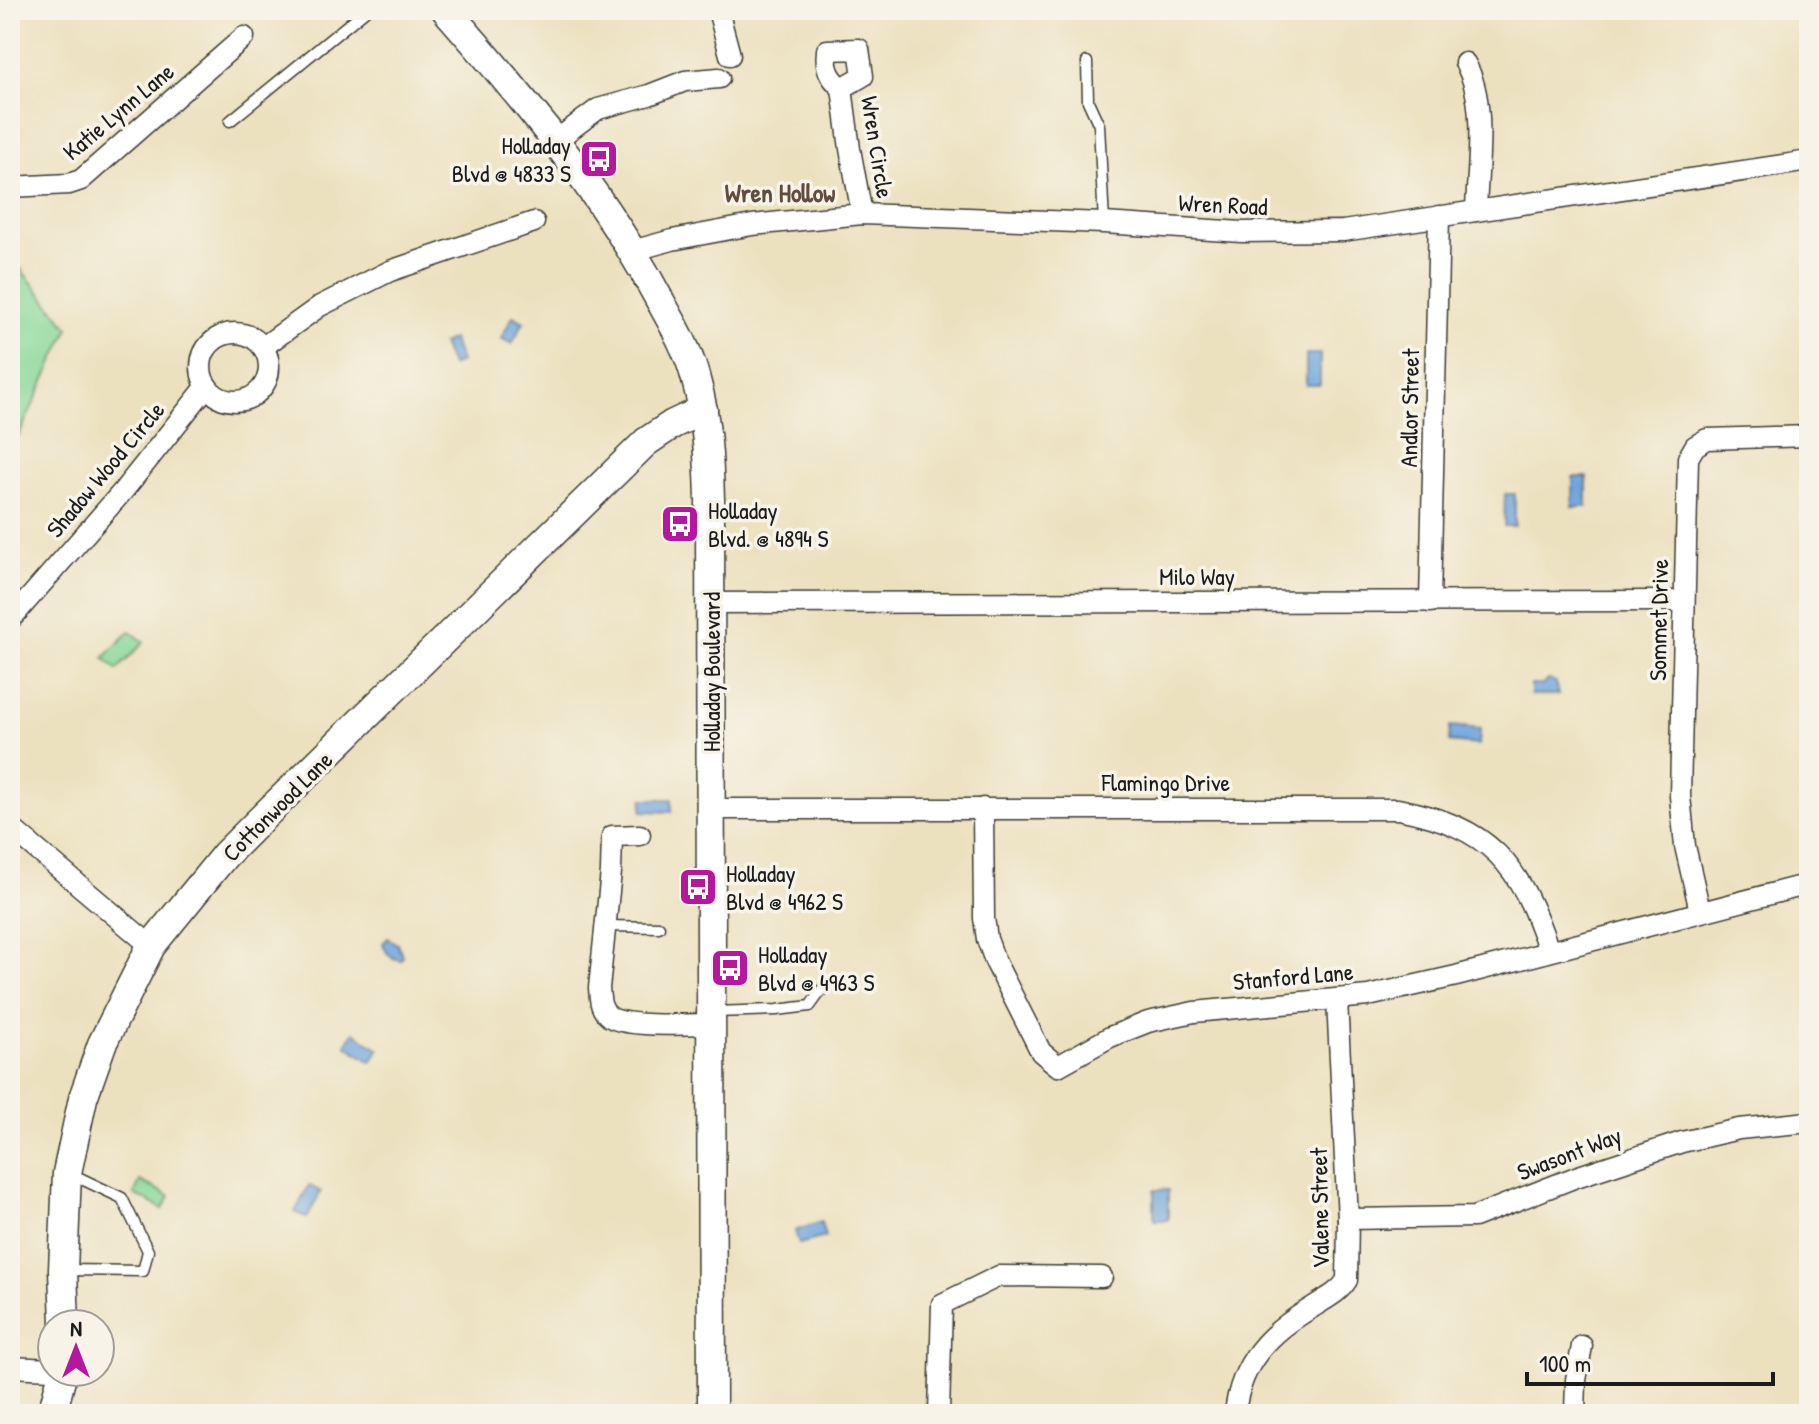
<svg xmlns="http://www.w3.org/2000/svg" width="1819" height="1424" font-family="'Patrick Hand',sans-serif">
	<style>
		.green { fill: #87d898; stroke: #527a5a; stroke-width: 2 }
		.water { fill: #6fa5dd; stroke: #46607c; stroke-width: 2 }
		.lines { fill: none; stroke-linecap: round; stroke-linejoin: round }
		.lane-casing { stroke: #3b3a34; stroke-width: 13 }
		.street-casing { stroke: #3b3a34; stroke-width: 23 }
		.secondary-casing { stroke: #3b3a34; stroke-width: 31 }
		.lane { stroke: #fff; stroke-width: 10 }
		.street { stroke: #fff; stroke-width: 20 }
		.secondary { stroke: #fff; stroke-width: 28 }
		.labels { text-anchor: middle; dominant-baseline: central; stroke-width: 7; stroke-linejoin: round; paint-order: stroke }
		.street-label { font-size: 24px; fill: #1c1c1c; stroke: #f7f3e8 }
		.poi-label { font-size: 24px; fill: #1c1c1c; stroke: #f7f3e8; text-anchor: start }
		.neighbourhood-label { font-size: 26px; font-weight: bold; fill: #614d3d; stroke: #f7f3e8 }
	</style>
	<rect width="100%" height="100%" fill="#f7f3e8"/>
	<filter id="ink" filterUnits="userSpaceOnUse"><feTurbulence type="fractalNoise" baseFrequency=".0125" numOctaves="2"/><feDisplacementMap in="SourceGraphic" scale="16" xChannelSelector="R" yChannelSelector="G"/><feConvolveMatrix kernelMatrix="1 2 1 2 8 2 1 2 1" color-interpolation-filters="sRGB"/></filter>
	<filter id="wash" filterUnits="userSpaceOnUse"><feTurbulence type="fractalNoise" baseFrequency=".006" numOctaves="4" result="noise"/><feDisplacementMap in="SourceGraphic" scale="32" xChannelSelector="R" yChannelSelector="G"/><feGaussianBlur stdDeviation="1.8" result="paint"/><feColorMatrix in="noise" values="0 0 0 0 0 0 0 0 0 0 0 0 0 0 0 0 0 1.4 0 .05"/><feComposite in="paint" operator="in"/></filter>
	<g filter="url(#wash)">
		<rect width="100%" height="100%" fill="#ece1bf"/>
		<!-- green -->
		<g class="green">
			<path d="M10,256L69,328L10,454Z"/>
			<path d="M130,631L144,642L117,670L104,658Z"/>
			<path d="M140,1181L170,1196L163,1209L134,1194Z"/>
		</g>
		<!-- water -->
		<g class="water">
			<path d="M513,316L524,322L512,344L501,338Z"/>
			<path d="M452,339L461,362L451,366L442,344Z"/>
			<rect x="1306" y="354" width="14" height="31"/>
			<rect x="1573" y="477" width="14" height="30"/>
			<path d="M1505,494H1515V526H1504Z"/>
			<path d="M1548,680L1556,682L1558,695H1531V685H1543Z"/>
			<path d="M1450,726L1480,729L1479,745L1449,742Z"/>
			<path d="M643,799H672V812L642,811Z"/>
			<path d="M388,938L397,944L403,956L401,960C392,960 385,952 383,943Z"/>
			<path d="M354,1032L379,1049L371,1062L346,1045Z"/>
			<path d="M309,1185L321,1192L307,1218L295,1212Z"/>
			<rect x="1154" y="1190" width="14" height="30"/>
			<path d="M821,1222L825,1237L799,1244L795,1231Z"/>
		</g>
	</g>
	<g filter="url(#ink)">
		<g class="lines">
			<defs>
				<g id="lane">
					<path d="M1087,62L1088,101L1099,125L1104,223"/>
					<path d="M230,121L366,10"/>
					<path d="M606,926L659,927"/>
					<path d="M714,1012L777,1010L810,1006L826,984"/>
					<path d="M65,1270L143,1271L148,1251L122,1198L69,1173"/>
				</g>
				<g id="street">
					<path d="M718,10L730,55"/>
					<path d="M1465,63C1488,102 1477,167 1476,211"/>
					<path d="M842,88L863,76L859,49L827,50C825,68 829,77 842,88L850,149L862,214"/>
					<path d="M555,141L598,109L649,95L685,81L719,78"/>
					<path d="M10,187L69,184L81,180L244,37"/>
					<path d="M632,251L672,240L752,225L862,214L1104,223L1242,232L1343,231L1809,161"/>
					<circle cx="235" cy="367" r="34"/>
					<path d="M263,347L320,306L390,271L534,222"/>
					<path d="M1430,602L1439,216"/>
					<path d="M710,603L1684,601"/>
					<path d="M10,620L123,491L207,386"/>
					<path d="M983,808L984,918L987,939L995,961L1041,1052L1058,1066L1110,1037L1148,1022L1194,1012L1368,996L1456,976L1809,884"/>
					<path d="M712,809H1398C1491,827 1520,864 1549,951"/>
					<path d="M10,827L151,946"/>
					<path d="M640,835L612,836L611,872L599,988C600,1000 600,1010 610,1017C628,1028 690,1024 712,1024"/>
					<path d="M1700,911L1685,846L1680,796L1688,458L1695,446L1707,439L1809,436"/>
					<path d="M1348,1219L1474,1217L1576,1177L1682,1142L1739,1129L1809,1122"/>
					<path d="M10,1367L52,1369"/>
					<path d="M939,1414L942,1304L999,1276L1102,1277"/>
					<path d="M1235,1414C1240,1362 1270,1332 1313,1307C1325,1299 1339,1293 1347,1280L1348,1219L1337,1000"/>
					<path d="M1575,1414L1576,1380L1582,1346"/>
				</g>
				<g id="secondary">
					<path d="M446,10C525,100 602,192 658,297C673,324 689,351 696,380C707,419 709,460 710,500L712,1414"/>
					<path d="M65,1324L63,1270L67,1173L83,1098L102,1044L151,946L225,855L259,821L646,442L673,424L703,410"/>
					<path d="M52,1414L63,1372"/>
				</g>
			</defs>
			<!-- lane casing -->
			<use href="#lane" class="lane-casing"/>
			<!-- street casing -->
			<use href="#street" class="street-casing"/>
			<!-- secondary casing -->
			<use href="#secondary" class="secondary-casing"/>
			<!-- lane -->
			<use href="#lane" class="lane"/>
			<!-- street -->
			<use href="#street" class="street"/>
			<!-- secondary -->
			<use href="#secondary" class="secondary"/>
		</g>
	</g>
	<!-- icons -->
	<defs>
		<symbol id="bus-square" viewBox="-11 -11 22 22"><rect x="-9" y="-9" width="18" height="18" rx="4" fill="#b5179e" stroke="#f7f3e8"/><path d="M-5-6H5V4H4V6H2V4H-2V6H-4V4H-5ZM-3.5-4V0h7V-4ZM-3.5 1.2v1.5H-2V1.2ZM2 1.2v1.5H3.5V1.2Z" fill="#fff"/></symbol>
	</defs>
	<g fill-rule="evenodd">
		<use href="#bus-square" x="577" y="137" width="44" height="44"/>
		<use href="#bus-square" x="658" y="502" width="44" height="44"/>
		<use href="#bus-square" x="676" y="865" width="44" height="44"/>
		<use href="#bus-square" x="708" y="946" width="44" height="44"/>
	</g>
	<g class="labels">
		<!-- street labels -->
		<g class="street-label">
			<text transform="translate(118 111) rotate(-40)">Katie Lynn Lane</text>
			<text transform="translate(878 147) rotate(81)">Wren Circle</text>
			<text transform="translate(1223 204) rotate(3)">Wren Road</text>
			<text transform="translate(1409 408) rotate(-89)">Andlor Street</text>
			<text transform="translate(105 469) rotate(-50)">Shadow Wood Circle</text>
			<text x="1197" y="576">Milo Way</text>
			<text transform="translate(1658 620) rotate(-89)">Sommet Drive</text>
			<text transform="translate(711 672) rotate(-90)">Holladay Boulevard</text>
			<text x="1166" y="782">Flamingo Drive</text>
			<text transform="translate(277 806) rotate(-45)">Cottonwood Lane</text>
			<text transform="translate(1293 976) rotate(-5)">Stanford Lane</text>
			<text transform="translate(1569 1153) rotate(-21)">Swasont Way</text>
			<text transform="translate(1319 1208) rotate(-91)">Valene Street</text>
		</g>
		<!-- poi labels -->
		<g class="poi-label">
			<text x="571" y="145" text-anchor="end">Holladay<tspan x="571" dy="28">Blvd @ 4833 S</tspan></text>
			<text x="708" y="510">Holladay<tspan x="708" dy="28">Blvd. @ 4894 S</tspan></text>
			<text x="726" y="873">Holladay<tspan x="726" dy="28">Blvd @ 4962 S</tspan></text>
			<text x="758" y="954">Holladay<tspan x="758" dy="28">Blvd @ 4963 S</tspan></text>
		</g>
		<!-- neighbourhood labels -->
		<g class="neighbourhood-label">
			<text x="780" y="192">Wren Hollow</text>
		</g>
	</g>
	<!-- margin -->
	<rect width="1819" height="1424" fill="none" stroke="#f7f3e8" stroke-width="40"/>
	<!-- north arrow -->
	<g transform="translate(76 1348)"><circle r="38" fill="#f7f3e8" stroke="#9f9d96" stroke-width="2"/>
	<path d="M0-6L14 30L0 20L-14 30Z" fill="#b5179e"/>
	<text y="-12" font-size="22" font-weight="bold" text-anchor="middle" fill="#1c1c1c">N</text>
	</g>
	<!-- scale -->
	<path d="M1527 1372v12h246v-12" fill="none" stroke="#1c1c1c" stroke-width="4"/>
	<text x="1539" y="1372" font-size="24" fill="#1c1c1c" stroke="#f7f3e8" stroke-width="6" paint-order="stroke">100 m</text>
</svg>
